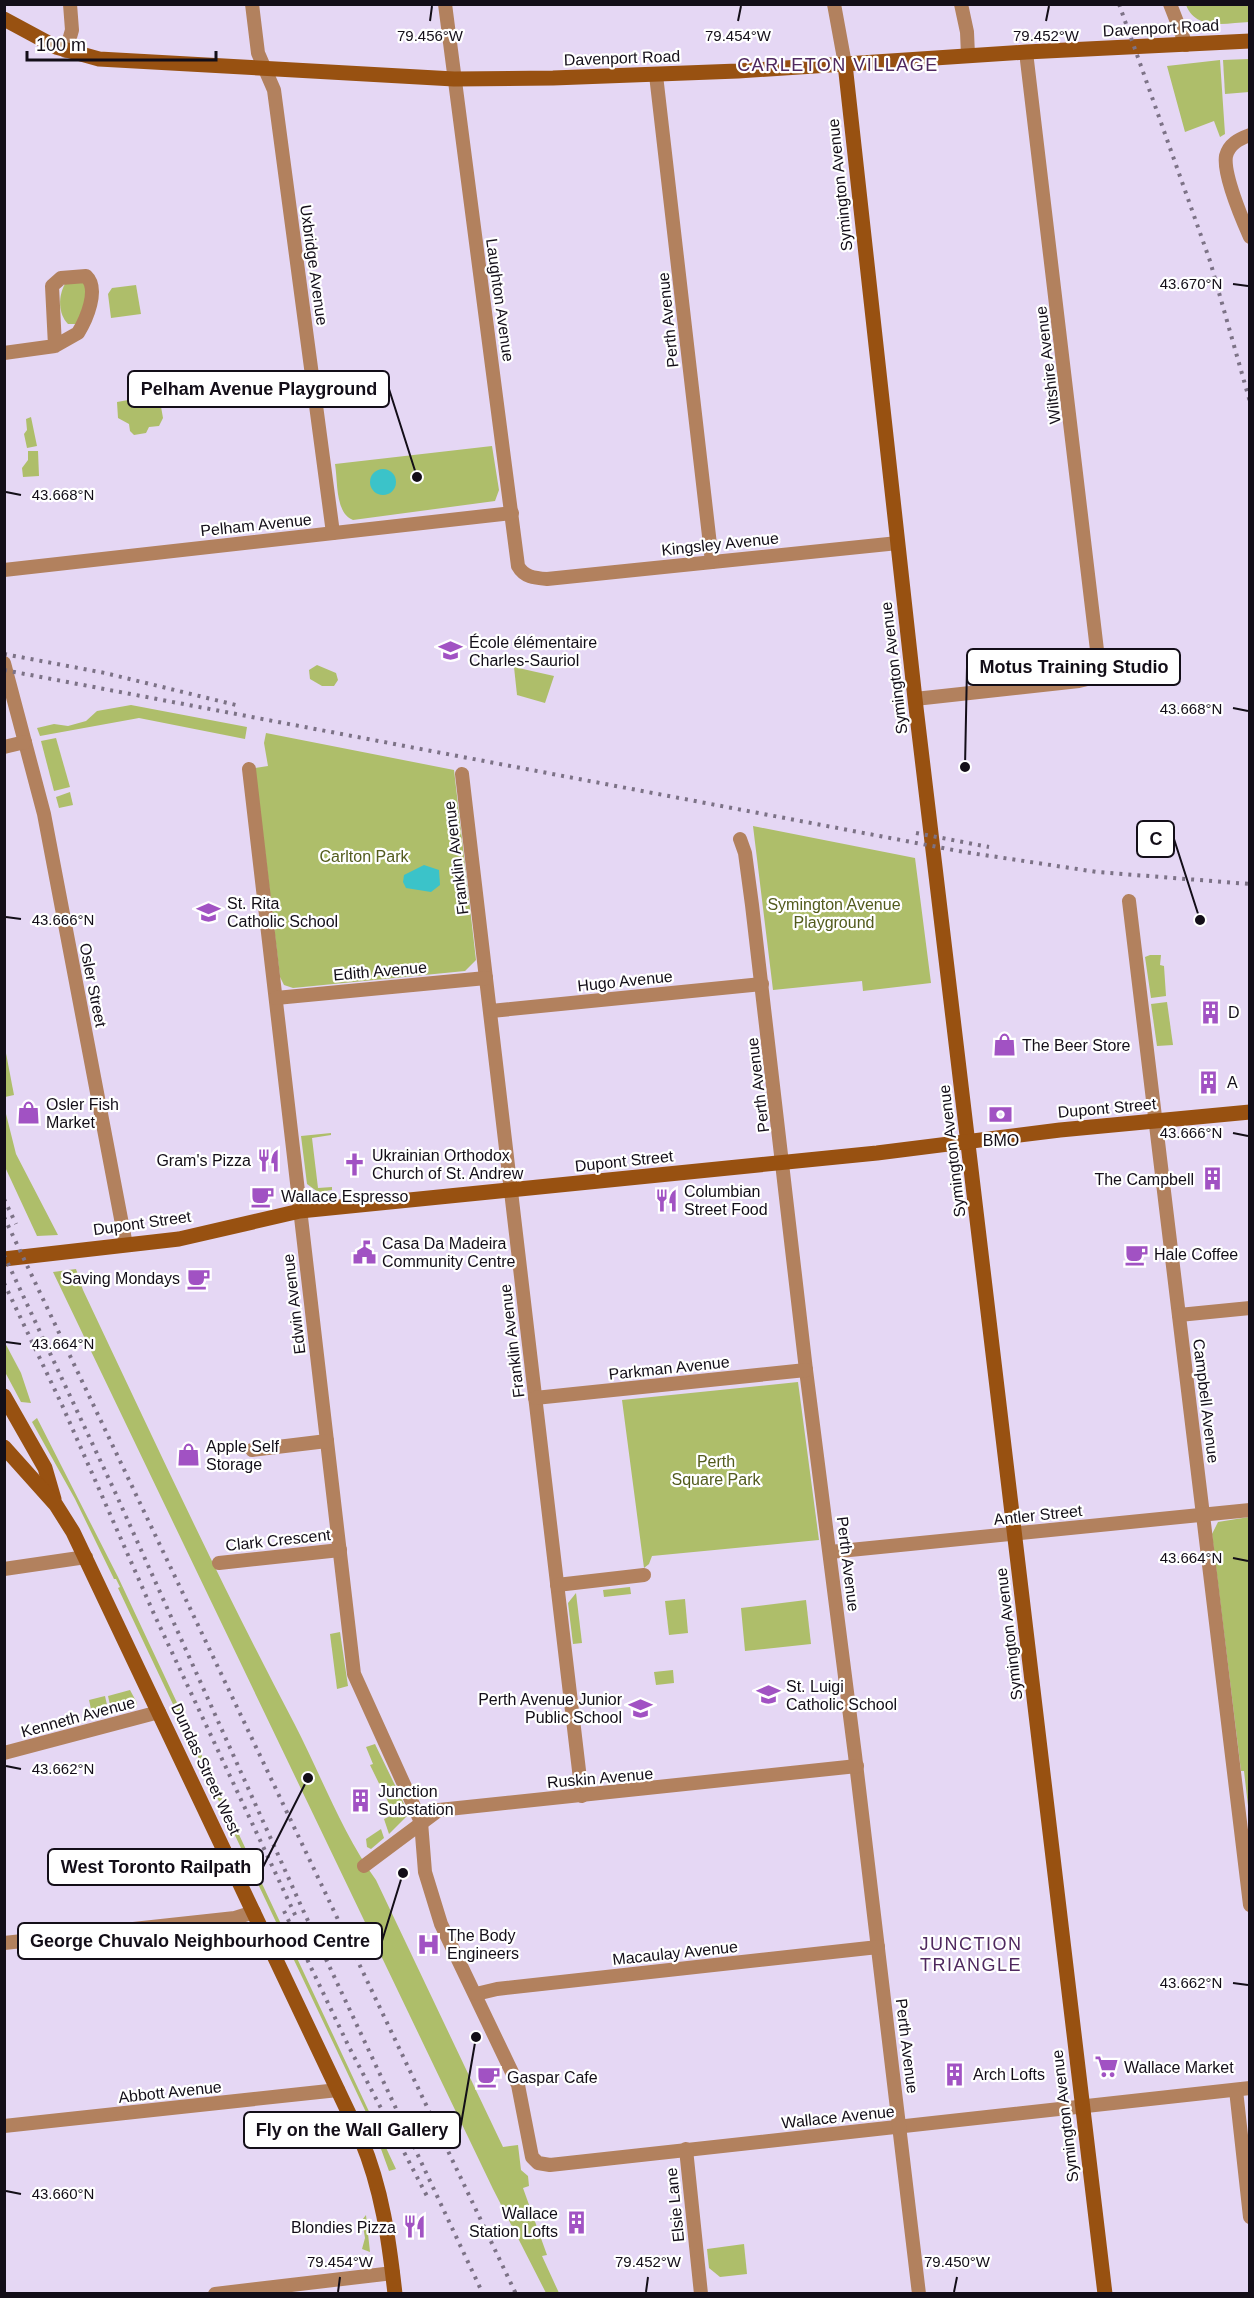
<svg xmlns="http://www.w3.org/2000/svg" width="1254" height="2298" font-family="Arial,sans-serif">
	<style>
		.green { fill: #aebe6a }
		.water { fill: #3bc3c9 }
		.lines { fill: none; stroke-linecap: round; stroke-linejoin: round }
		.street { stroke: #b2815e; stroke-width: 14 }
		.secondary { stroke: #985111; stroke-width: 15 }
		.rail { stroke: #7c7286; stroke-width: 4; stroke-dasharray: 3 6; stroke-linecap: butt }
		.ticks { fill: none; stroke: #130e18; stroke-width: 2 }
		.labels { text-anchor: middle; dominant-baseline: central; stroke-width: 4.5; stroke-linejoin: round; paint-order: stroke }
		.street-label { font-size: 16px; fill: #130e18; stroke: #fff }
		.poi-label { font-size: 16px; fill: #130e18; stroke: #fff; text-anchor: start }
		.park-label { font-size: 16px; fill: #525b1d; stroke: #fff }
		.neighbourhood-label { font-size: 18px; letter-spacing: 1.5px; fill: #4f285f; stroke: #fff }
		.ticks-label { font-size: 15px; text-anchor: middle; fill: #130e18; stroke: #fff; stroke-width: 4.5; stroke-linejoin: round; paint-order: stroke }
		.leader { fill: none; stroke: #130e18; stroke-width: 2 }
		.callout-dot { fill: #130e18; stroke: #fff; stroke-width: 2 }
		.callout { fill: #fff; stroke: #130e18; stroke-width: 2 }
		.callout-label { font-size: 18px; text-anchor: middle; font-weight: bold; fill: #130e18 }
	</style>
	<rect width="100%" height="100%" fill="#e5d7f4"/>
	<!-- green -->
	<g class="green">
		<path d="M1186,5H1249V22C1227,23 1196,31 1186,5Z"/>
		<path d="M1249,59V92L1225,94L1223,60Z"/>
		<path d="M1220,60L1225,134L1220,137L1214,121L1185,132L1167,66Z"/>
		<path d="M84,282L87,296L77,324H68C58,314 58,296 65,284Z"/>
		<path d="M136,285L141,314L111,318L108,294L112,288Z"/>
		<path d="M145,397H156L160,401L163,418L159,426L149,427L146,433L134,435L130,431L129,424L118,418L117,402Z"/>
		<path d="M31,417L37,446L27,448L24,434L27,430L26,419Z"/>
		<path d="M492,446L499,490L495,501L353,520C335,513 338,482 335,464Z"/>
		<path d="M28,451H38L39,476L23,477L22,468L28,460Z"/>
		<path d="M317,665L336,673L338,680L334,686H322L310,679L309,670Z"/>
		<path d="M514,667L554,676L545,703L517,695Z"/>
		<path d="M131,705L247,727L245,739L139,718L40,736L37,728L54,724L68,726L86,721L97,711Z"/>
		<path d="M266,733L454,770L476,960L465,971L293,988L284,985L280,977L255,768L268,766L264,743Z"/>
		<path d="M56,738L70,787L54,791L41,741Z"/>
		<path d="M70,792L73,805L59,808L56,797Z"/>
		<path d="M753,826L915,858L931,983L863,991L862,981L773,990Z"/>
		<path d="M1150,955H1161L1160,965L1164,966L1166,996L1151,998L1145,957Z"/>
		<path d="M1167,1002L1173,1045L1157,1046L1151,1004Z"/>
		<path d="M5,1048L14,1095L5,1097H4Z"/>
		<path d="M4,1106L16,1154L58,1235L37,1236L5,1167Z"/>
		<path d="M331,1133V1135L312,1138L318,1188L332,1187V1190L318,1192L307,1184L301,1136Z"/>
		<path d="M76,1269L83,1290C152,1436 219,1581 294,1723C321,1775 342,1833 376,1880L503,2147L518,2145L521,2170L528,2176L529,2186L523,2188L547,2255L542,2256L559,2293H546L493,2189L53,1272Z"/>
		<path d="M4,1341L21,1373L31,1403L21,1402L5,1372Z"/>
		<path d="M798,1382L819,1540L652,1556L649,1564L644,1568L622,1400Z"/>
		<path d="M37,1418L118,1577L396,2169L389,2171L373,2127L118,1588L120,1587L116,1579H114L75,1499L32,1422Z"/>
		<path d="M1249,1517V1806H1248L1244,1771H1241L1212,1534L1218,1522Z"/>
		<path d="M630,1587L631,1594L604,1597L603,1590Z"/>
		<path d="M576,1593L582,1643L573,1644L568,1603Z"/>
		<path d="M685,1599L688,1633L669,1635L665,1601Z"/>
		<path d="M806,1600L811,1644L745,1651L741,1608Z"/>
		<path d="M340,1632L348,1686L337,1689L330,1634Z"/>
		<path d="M673,1670L674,1683L656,1685L654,1672Z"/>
		<path d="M130,1690L137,1703L135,1708L112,1714L108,1696Z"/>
		<path d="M105,1696L109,1714L93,1718L89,1700Z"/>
		<path d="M375,1744L409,1814L389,1834L384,1819L394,1814L370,1765L373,1764L366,1747Z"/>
		<path d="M381,1829L384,1838L371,1849L367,1847L366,1839Z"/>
		<path d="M366,2215L370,2252L362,2249L365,2238L362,2220Z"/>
		<path d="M744,2244L747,2274L720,2277L709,2268L707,2249Z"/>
	</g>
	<!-- water -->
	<g class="water">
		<circle cx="383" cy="482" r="13"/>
		<path d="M424,865L439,870L440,885L431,892L406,888L403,882L404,875Z"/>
	</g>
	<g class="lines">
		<!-- street -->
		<g class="street">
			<path d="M252,4L258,53L274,90L333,533"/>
			<path d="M445,4L518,566C524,577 534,578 547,579L898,543"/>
			<path d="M834,4L845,64"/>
			<path d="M961,4L967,32L968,55"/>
			<path d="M1170,4L1186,45"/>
			<path d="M66,51L72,30L70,4"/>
			<path d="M656,75L712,562"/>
			<path d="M1250,135C1239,139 1229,144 1226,156C1223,174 1242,219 1250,237"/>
			<path d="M4,353L55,346L78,333C86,320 100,289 86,276L61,278L52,286L55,346"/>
			<path d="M4,570L512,513"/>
			<path d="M4,663L44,814L126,1245"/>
			<path d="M915,699L1079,681C1089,679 1095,677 1099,667L1026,52"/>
			<path d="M4,747L25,742"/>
			<path d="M249,769L354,1674L421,1822L425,1872L441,1924L518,2085L532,2157L538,2163L550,2165L1250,2088"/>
			<path d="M462,774L582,1796"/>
			<path d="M740,839L745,853L752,905L806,1370L855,1755L919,2294"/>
			<path d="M1129,901L1250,1905"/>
			<path d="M276,998L486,978"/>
			<path d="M491,1011L762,984"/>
			<path d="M1179,1315L1250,1308"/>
			<path d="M535,1398L806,1370"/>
			<path d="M252,1450L327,1441"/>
			<path d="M830,1552L1250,1510"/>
			<path d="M219,1563L340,1550"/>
			<path d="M4,1569L86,1557"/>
			<path d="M557,1585L644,1575"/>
			<path d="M4,1753L159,1712"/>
			<path d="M364,1866L439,1810L857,1766"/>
			<path d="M4,1943L235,1918L254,1912"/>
			<path d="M476,1994L497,1989L878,1947"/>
			<path d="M1236,2090L1250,2217"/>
			<path d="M4,2126L338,2090"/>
			<path d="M686,2149L701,2294"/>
			<path d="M215,2294L393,2273"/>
		</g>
		<!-- secondary -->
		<g class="secondary">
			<path d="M4,19L56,47L99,59L454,79L553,78L738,71L1026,52L1250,41"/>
			<path d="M845,64L915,699L1105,2294"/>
			<path d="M4,1259L179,1239L300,1211L877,1153L1060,1130L1250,1112"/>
			<path d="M4,1396L45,1468L54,1499"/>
			<path d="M4,1447L56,1505L73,1532L361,2139C382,2189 389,2240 395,2294"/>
		</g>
		<!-- rail -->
		<g class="rail">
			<path d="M1119,4L1210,261L1250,402"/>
			<path d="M4,654L105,673L236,705"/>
			<path d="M4,670L964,852L1097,872L1250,884"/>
			<path d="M916,833L989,847"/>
			<path d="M4,1199L16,1224"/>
			<path d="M4,1217L516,2294"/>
			<path d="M4,1255L115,1492L302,1908L483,2294"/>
			<path d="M4,1283L62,1405L154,1614L297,1919"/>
			<path d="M284,1911L349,2047L428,2198"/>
		</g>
	</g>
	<!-- ticks -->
	<path class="ticks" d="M430,21L432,6M738,21L741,6M1046,21L1049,6M1233,284L1248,286M6,492L21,495M1233,708L1248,711M6,917L21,919M1233,1133L1248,1136M6,1342L21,1344M1233,1558L1248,1561M6,1766L21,1769M1233,1983L1248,1985M6,2191L21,2194M338,2292L340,2277M646,2292L648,2277M954,2292L957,2277"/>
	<!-- icons -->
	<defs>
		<symbol id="school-bare" viewBox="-9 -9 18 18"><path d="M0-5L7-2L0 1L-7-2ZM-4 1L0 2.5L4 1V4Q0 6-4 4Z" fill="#a152c3" stroke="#fff" stroke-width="2.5" paint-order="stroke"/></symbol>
		<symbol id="building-bare" viewBox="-9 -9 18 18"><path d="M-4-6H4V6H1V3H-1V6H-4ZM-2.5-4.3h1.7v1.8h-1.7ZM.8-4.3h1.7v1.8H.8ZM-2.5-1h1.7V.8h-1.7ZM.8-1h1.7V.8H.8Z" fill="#a152c3" stroke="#fff" stroke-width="2.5" paint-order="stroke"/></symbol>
		<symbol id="shop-bare" viewBox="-9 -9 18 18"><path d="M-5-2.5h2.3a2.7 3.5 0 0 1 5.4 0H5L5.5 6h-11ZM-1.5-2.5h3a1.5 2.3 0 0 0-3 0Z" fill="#a152c3" stroke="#fff" stroke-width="2.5" paint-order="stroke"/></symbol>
		<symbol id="bank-bare" viewBox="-9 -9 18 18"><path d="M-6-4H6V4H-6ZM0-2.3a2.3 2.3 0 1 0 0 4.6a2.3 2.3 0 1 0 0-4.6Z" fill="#a152c3" stroke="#fff" stroke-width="2.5" paint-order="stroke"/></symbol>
		<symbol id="restaurant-bare" viewBox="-9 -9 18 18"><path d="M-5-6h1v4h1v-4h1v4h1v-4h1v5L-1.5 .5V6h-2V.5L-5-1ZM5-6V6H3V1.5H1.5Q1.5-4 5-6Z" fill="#a152c3" stroke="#fff" stroke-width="2.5" paint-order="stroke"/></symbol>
		<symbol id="church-bare" viewBox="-9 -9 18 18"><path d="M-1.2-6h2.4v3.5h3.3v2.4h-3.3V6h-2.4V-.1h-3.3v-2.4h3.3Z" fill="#a152c3" stroke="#fff" stroke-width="2.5" paint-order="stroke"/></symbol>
		<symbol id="cafe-bare" viewBox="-9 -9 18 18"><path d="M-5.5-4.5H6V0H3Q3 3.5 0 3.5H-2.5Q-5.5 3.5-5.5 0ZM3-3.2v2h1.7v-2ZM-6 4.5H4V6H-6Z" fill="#a152c3" stroke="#fff" stroke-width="2.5" paint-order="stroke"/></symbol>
		<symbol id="civic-bare" viewBox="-9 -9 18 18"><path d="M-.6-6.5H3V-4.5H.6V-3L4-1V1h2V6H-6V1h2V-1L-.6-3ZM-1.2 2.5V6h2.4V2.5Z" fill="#a152c3" stroke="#fff" stroke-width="2.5" paint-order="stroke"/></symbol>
		<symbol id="hospital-bare" viewBox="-9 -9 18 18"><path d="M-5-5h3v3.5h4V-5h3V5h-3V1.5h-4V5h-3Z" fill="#a152c3" stroke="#fff" stroke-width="2.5" paint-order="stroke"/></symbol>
		<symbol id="supermarket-bare" viewBox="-9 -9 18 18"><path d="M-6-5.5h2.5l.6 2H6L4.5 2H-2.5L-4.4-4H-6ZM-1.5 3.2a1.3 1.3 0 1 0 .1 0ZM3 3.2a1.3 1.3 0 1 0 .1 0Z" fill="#a152c3" stroke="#fff" stroke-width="2.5" paint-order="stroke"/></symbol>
	</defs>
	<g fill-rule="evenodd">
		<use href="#school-bare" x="434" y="634" width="33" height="33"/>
		<use href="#school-bare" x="192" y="896" width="33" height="33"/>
		<use href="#building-bare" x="1194" y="996" width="33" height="33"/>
		<use href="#shop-bare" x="988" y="1028" width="33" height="33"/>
		<use href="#building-bare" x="1192" y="1066" width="33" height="33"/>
		<use href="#shop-bare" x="12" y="1096" width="33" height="33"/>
		<use href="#bank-bare" x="984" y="1098" width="33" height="33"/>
		<use href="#restaurant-bare" x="252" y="1144" width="33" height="33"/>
		<use href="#church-bare" x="338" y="1148" width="33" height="33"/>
		<use href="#building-bare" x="1196" y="1162" width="33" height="33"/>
		<use href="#cafe-bare" x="246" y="1180" width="33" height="33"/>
		<use href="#restaurant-bare" x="650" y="1184" width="33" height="33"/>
		<use href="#civic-bare" x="348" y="1236" width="33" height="33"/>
		<use href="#cafe-bare" x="1120" y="1238" width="33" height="33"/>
		<use href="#cafe-bare" x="182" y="1262" width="33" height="33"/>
		<use href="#shop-bare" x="172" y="1438" width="33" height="33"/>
		<use href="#school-bare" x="752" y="1678" width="33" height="33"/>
		<use href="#school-bare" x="624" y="1692" width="33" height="33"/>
		<use href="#building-bare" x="344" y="1784" width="33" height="33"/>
		<use href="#hospital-bare" x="412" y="1928" width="33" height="33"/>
		<use href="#supermarket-bare" x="1090" y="2050" width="33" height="33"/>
		<use href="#building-bare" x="938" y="2058" width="33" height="33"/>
		<use href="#cafe-bare" x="472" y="2060" width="33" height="33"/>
		<use href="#building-bare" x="560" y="2206" width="33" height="33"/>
		<use href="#restaurant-bare" x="398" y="2210" width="33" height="33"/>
	</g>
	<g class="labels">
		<!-- street labels -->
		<g class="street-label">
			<text transform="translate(1161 28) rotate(-3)">Davenport Road</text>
			<text transform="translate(622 58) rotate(-2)">Davenport Road</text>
			<text transform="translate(840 185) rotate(-96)">Symington Avenue</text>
			<text transform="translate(314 265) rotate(82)">Uxbridge Avenue</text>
			<text transform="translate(500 300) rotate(82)">Laughton Avenue</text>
			<text transform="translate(668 320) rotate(-96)">Perth Avenue</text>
			<text transform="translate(1048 365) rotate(-97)">Wiltshire Avenue</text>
			<text transform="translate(256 525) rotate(-6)">Pelham Avenue</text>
			<text transform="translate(720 544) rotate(-6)">Kingsley Avenue</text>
			<text transform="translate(894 668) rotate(-97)">Symington Avenue</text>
			<text transform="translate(456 858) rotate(-97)">Franklin Avenue</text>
			<text transform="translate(380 971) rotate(-5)">Edith Avenue</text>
			<text transform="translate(625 981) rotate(-6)">Hugo Avenue</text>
			<text transform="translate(93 985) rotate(79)">Osler Street</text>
			<text transform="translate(758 1085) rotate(-97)">Perth Avenue</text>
			<text transform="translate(1107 1108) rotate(-5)">Dupont Street</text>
			<text transform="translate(952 1151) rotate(-97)">Symington Avenue</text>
			<text transform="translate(624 1161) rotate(-6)">Dupont Street</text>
			<text transform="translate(142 1223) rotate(-8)">Dupont Street</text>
			<text transform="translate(294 1304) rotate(-97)">Edwin Avenue</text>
			<text transform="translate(512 1341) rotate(-97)">Franklin Avenue</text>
			<text transform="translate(669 1368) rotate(-6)">Parkman Avenue</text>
			<text transform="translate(1206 1401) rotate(83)">Campbell Avenue</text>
			<text transform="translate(1038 1515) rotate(-6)">Antler Street</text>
			<text transform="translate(278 1540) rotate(-6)">Clark Crescent</text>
			<text transform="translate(848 1564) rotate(83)">Perth Avenue</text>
			<text transform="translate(1009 1634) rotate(-97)">Symington Avenue</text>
			<text transform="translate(78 1717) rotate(-15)">Kenneth Avenue</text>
			<text transform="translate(206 1769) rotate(65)">Dundas Street West</text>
			<text transform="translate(600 1778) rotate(-5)">Ruskin Avenue</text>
			<text transform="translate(675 1953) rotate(-6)">Macaulay Avenue</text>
			<text transform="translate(907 2046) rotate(83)">Perth Avenue</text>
			<text transform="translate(170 2092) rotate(-6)">Abbott Avenue</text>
			<text transform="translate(1065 2116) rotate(-97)">Symington Avenue</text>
			<text transform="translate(838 2117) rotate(-6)">Wallace Avenue</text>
			<text transform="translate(675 2205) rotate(-96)">Elsie Lane</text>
		</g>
		<!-- poi labels -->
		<g class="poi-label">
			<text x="469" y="642">École élémentaire<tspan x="469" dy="18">Charles-Sauriol</tspan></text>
			<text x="227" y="903">St. Rita<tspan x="227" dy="18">Catholic School</tspan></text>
			<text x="1228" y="1012">D</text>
			<text x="1022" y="1045">The Beer Store</text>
			<text x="1227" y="1082">A</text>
			<text x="46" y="1104">Osler Fish<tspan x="46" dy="18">Market</tspan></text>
			<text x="1001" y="1140" text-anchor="middle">BMO</text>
			<text x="372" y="1155">Ukrainian Orthodox<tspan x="372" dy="18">Church of St. Andrew</tspan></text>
			<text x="251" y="1160" text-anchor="end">Gram's Pizza</text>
			<text x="1194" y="1179" text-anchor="end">The Campbell</text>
			<text x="684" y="1191">Columbian<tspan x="684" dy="18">Street Food</tspan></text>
			<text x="281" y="1196">Wallace Espresso</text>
			<text x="382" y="1243">Casa Da Madeira<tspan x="382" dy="18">Community Centre</tspan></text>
			<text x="1154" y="1254">Hale Coffee</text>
			<text x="180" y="1278" text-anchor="end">Saving Mondays</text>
			<text x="206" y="1446">Apple Self<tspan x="206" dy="18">Storage</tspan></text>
			<text x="786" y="1686">St. Luigi<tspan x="786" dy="18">Catholic School</tspan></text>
			<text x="622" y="1699" text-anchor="end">Perth Avenue Junior<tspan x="622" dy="18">Public School</tspan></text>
			<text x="378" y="1791">Junction<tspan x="378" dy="18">Substation</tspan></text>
			<text x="447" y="1935">The Body<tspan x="447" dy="18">Engineers</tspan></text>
			<text x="1124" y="2067">Wallace Market</text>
			<text x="973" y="2074">Arch Lofts</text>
			<text x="507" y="2077">Gaspar Cafe</text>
			<text x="558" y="2213" text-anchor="end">Wallace<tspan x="558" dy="18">Station Lofts</tspan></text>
			<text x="396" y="2227" text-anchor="end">Blondies Pizza</text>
		</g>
		<!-- park labels -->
		<g class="park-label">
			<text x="364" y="856">Carlton Park</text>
			<text x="834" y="904">Symington Avenue<tspan x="834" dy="18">Playground</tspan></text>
			<text x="716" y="1461">Perth<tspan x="716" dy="18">Square Park</tspan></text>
		</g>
		<!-- neighbourhood labels -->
		<g class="neighbourhood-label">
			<text x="838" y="65">CARLETON VILLAGE</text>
			<text x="971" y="1944">JUNCTION<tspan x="971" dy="21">TRIANGLE</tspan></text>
		</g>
	</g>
	<g class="ticks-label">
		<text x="430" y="41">79.456°W</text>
		<text x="738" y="41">79.454°W</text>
		<text x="1046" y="41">79.452°W</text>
		<text x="1191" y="289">43.670°N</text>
		<text x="63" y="500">43.668°N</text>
		<text x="1191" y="714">43.668°N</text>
		<text x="63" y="925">43.666°N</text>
		<text x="1191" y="1138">43.666°N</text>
		<text x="63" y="1349">43.664°N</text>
		<text x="1191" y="1563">43.664°N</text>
		<text x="63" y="1774">43.662°N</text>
		<text x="1191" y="1988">43.662°N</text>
		<text x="63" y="2199">43.660°N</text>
		<text x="340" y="2267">79.454°W</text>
		<text x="648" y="2267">79.452°W</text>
		<text x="957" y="2267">79.450°W</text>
	</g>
	<!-- callouts -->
	<path class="leader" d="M417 477L389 389M965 767L967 667M1200 920L1174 839M308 1778L263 1867M403 1873L382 1941M476 2037L460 2130"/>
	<g class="callout-dot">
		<circle cx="417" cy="477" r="6"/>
		<circle cx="965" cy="767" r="6"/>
		<circle cx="1200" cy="920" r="6"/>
		<circle cx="308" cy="1778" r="6"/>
		<circle cx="403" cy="1873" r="6"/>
		<circle cx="476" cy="2037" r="6"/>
	</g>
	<g class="callout">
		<rect x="128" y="371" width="261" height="36" rx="6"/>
		<rect x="967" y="649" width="213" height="36" rx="6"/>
		<rect x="1137" y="821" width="37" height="36" rx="6"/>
		<rect x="48" y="1849" width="215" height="36" rx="6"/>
		<rect x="18" y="1923" width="364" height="36" rx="6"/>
		<rect x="244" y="2112" width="216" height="36" rx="6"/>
	</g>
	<g class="callout-label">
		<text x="259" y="395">Pelham Avenue Playground</text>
		<text x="1074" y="673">Motus Training Studio</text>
		<text x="1156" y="845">C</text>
		<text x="156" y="1873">West Toronto Railpath</text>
		<text x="200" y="1947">George Chuvalo Neighbourhood Centre</text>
		<text x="352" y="2136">Fly on the Wall Gallery</text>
	</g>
	<!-- border -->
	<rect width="1254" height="2298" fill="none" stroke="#130e18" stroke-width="12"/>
	<!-- scale -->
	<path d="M27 51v9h189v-9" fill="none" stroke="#130e18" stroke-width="3"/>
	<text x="36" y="51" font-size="18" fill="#130e18" stroke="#ffffff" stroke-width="4.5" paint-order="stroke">100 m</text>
</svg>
